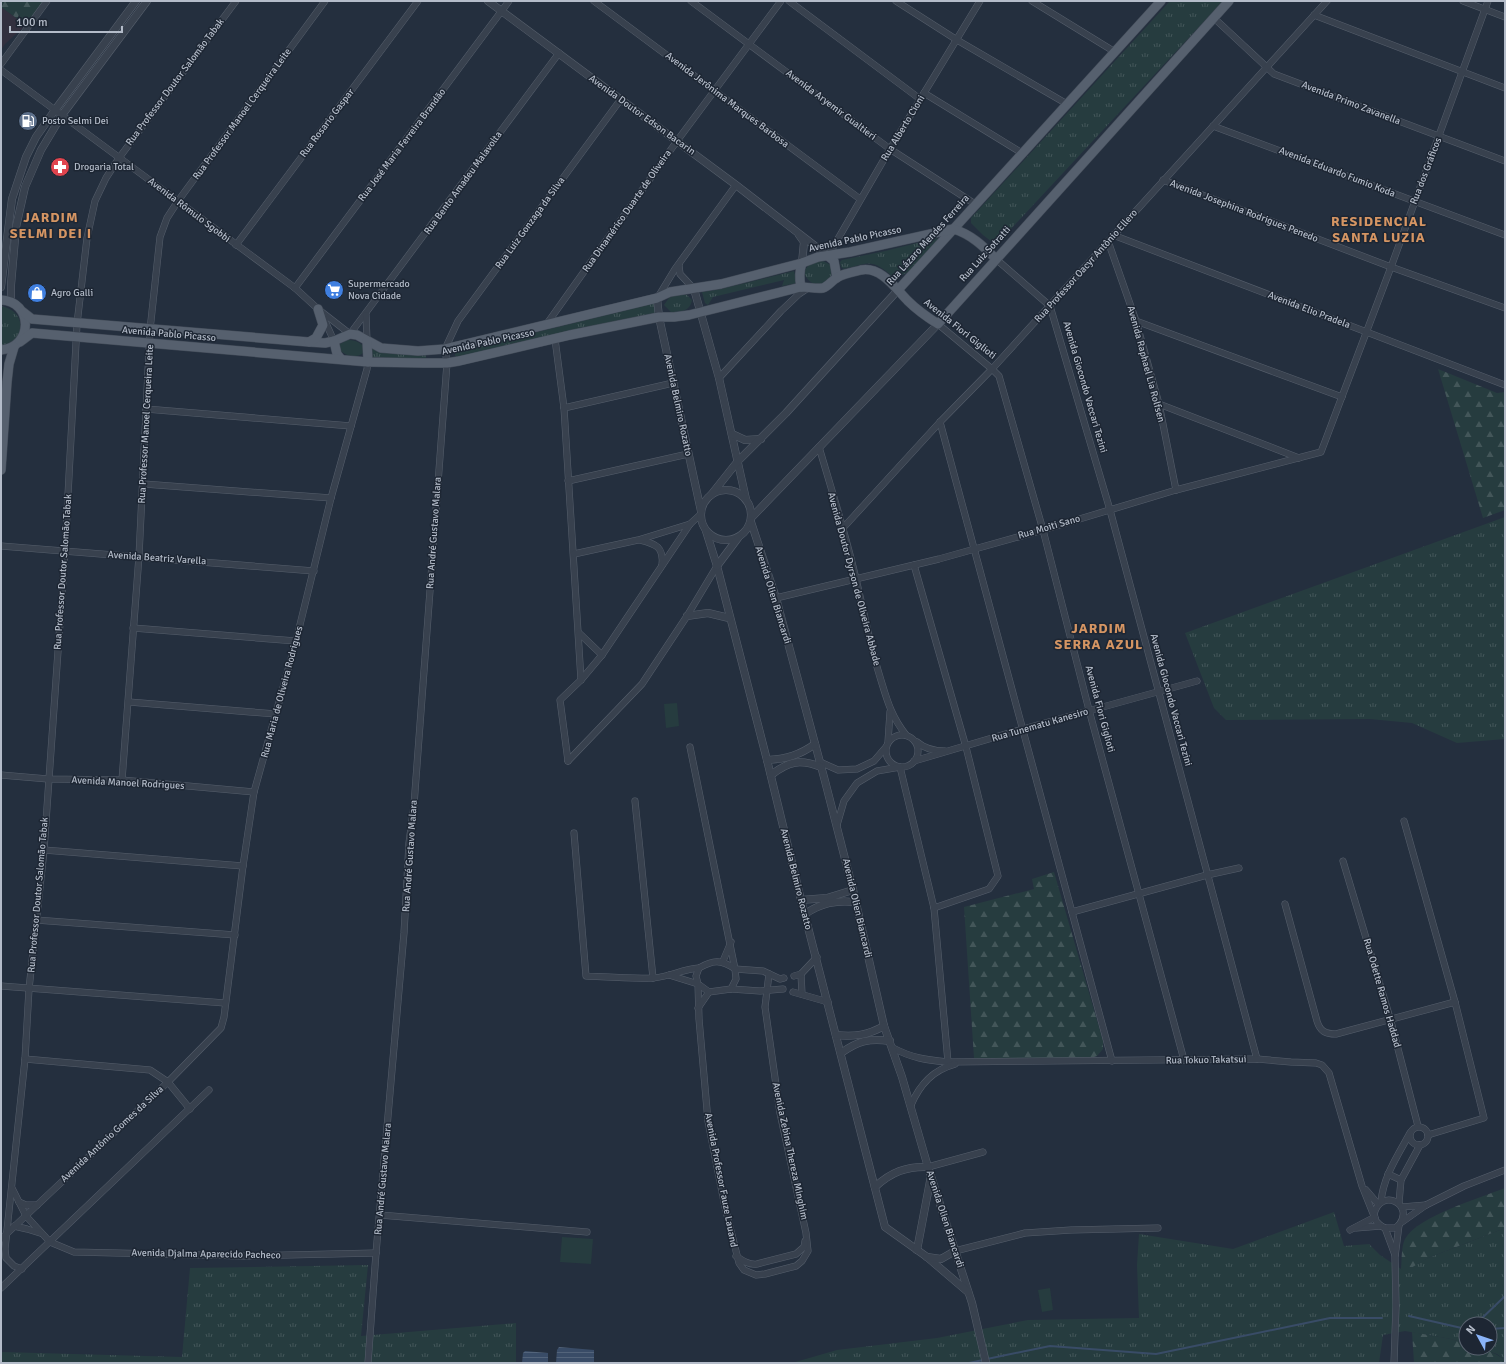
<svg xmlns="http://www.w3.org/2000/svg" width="1506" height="1364" font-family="Signika,sans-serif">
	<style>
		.medical { fill: #32303f }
		.grass { fill: url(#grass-tufts) }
		.forest { fill: url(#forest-firs) }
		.green { fill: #263c3f }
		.water { fill: url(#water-rules) }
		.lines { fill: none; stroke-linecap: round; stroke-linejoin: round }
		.stream { stroke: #394c67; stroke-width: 2 }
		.minor-casing { stroke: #565f6c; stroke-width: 7 }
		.tertiary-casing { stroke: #565f6c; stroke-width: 8 }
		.primary-casing { stroke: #414a57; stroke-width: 10 }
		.minor { stroke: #38414e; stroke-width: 6 }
		.tertiary { stroke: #38414e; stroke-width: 7 }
		.primary { stroke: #56606e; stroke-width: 9 }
		.labels { text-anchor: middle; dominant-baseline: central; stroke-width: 3; stroke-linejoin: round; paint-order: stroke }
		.street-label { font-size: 10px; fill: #b4bcc9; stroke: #1d2633 }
		.poi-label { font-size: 10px; fill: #b4bcc9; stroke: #1d2633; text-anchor: start }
		.district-label { font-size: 14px; font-weight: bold; letter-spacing: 1px; fill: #d59563; stroke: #1d2633 }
	</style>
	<defs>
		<pattern id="grass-tufts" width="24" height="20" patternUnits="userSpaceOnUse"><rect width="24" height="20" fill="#263c3f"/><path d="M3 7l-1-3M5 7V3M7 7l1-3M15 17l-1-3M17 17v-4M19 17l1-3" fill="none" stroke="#435659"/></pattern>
		<pattern id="forest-firs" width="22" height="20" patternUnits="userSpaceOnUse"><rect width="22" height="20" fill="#263c3f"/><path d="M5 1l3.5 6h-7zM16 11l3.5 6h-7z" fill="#435659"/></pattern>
		<pattern id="water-rules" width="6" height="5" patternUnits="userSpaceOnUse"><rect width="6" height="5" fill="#394c67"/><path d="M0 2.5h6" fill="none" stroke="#53647b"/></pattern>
	</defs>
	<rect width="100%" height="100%" fill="#242f3e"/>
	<!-- medical -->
	<path class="medical" d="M1,7L26,25L5,44L1,50Z"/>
	<!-- grass -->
	<g class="grass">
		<path d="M1170,1H1223L996,245L983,235L971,223V218Z"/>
		<path d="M937,238L938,240C928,251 909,279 893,277C871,258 870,263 844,269L841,267L840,262L842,260L885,251Z"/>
		<path d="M821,260L833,266L834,273C824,287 814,290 804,274C806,264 813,263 821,260Z"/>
		<path d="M794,271L797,283L782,286L784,280L713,297L708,305L705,303L702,292L721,289Z"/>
		<path d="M677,294L687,295L692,300C690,311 681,312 671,312L664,305L669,298Z"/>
		<path d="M655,303L656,313L457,357L455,356V354L456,352Z"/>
		<path d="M1,306C27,311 27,341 1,346Z"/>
		<path d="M372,349L378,351L426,355V358L409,359L372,357Z"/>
		<path d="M1505,517V739L1457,743L1412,723L1370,719L1226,720L1214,708L1185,633Z"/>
		<path d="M1334,1212L1344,1246L1369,1244L1380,1255L1404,1271L1428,1258L1505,1228V1360L1497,1354L1479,1348H1490V1324H1466V1344L1451,1339L1405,1331L1383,1335L1379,1363H792L837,1350L937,1338L1028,1320L1139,1318L1137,1265L1139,1234L1233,1249Z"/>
		<path d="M368,1265L361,1336L516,1323V1363H1V1352L182,1357L190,1268Z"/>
	</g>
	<!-- forest -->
	<g class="forest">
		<path d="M1,1H45L26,25L1,7Z"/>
		<path d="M1438,369L1497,393L1505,392V510L1483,518Z"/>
		<path d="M1054,872L1103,1041V1049L1097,1056L1091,1058H974L964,907L1034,889L1032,879Z"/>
		<path d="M1505,1188V1228L1428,1258L1404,1272L1401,1269C1402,1260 1401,1247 1405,1239C1418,1216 1480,1198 1505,1188Z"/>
		<path d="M1412,1332L1451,1339L1466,1344V1348C1481,1348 1493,1351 1505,1360V1363H1414Z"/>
	</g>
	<!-- green -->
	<g class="green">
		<path d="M347,340C354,340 359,341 364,347L363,353C357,359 345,356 340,350V344Z"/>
		<path d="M677,703L679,726L666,728L664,704Z"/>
		<path d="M562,1237L593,1239L591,1264L560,1262Z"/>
		<path d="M1050,1288L1053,1310L1042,1312L1038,1290Z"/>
	</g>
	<!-- water -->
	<g class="water">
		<path d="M559,1347L594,1350V1363H556L557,1350Z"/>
		<path d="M525,1351L548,1353V1363H522L523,1353Z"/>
	</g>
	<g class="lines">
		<!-- stream -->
		<g class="stream">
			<path d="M1409,1316L1466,1329"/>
			<path d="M1476,1324L1505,1296"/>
			<path d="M1490,1329L1505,1328"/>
			<path d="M987,1359L1050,1346L1156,1354L1330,1318H1382"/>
			<path d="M969,1363L983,1360"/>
		</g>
		<defs>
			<g id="minor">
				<path d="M594,1L860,199"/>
				<path d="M691,1L890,149L975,204"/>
				<path d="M789,1L920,99"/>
				<path d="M896,1L957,40L1067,104"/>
				<path d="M1032,1L1115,52"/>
				<path d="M1463,1L1505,17"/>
				<path d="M1314,15L1505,88"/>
				<path d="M1214,18L1274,74L1505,161"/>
				<path d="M1,64L47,1"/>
				<path d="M1,70L295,288L318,309L350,334L559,53"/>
				<path d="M924,93L1022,153"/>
				<path d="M1213,126L1505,235"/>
				<path d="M1163,180L1391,267L1505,308"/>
				<path d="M1113,235L1505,385"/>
				<path d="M1108,241L1136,321L1159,404L1176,490"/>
				<path d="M236,245L418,1"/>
				<path d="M828,256L890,149L980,1"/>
				<path d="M996,259L1050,306L1110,510L1257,1059"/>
				<path d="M679,265L680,274L694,289"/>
				<path d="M295,288L509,1"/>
				<path d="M658,297L675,269L736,185"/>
				<path d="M366,315L367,341"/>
				<path d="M324,319L334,341"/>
				<path d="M1136,321L1342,397"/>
				<path d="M938,324L992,369L999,376L1043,530L1089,710L1184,1060"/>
				<path d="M546,325L677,141L781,1"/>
				<path d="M555,339L564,408L581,680"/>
				<path d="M719,378L781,311L799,294L808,288"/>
				<path d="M1159,404L1299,458"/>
				<path d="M564,408L673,383"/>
				<path d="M146,409L351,426"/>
				<path d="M940,422L1112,1061"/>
				<path d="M819,447C832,491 846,535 856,579C864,612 870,645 880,677C887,700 891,716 906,735"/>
				<path d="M568,481L688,454"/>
				<path d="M144,484L331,498"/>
				<path d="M843,528L940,422L992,369L1327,1"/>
				<path d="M640,540C656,544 664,547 662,565"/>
				<path d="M1,546L314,571"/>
				<path d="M574,554L638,540L690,524"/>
				<path d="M914,565L966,747L998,876L989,889L934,908"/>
				<path d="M776,598L939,559L1043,530L1176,490L1321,452L1391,267L1488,1"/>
				<path d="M133,628L296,641"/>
				<path d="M579,633L602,655"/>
				<path d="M129,702L276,714"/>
				<circle cx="902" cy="751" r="16"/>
				<path d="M888,742L890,712"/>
				<path d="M917,742C925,749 935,751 945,751"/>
				<path d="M690,747L735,969L763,971L780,979L784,978"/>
				<path d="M568,761L560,700L581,680L602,655L690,524L701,514"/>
				<path d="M568,761L642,684L687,616L717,566"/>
				<path d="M914,761L1023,729L1197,681"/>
				<path d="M820,762L838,770L857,769L874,761L886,747"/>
				<path d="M1,775L48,779L122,780L254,792"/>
				<path d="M122,780L139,556L150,330L160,237L167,218L178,201L325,1"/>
				<path d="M635,801L653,978"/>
				<path d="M1404,821L1455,1002L1484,1118L1428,1135"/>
				<path d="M837,825L844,801L857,783L877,771L900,767L934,908L948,1062"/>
				<path d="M574,833L586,976C608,977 631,979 653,978C669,977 683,969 699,968"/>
				<path d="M44,850L243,866"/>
				<path d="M1343,861L1390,1018L1418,1126"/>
				<path d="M1285,904L1317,1021C1320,1031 1325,1034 1336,1034L1455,1002"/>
				<path d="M1072,912L1207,875L1239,868"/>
				<path d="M36,920L235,935"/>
				<path d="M723,961L731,942"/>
				<path d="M801,974L802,994"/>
				<path d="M669,975L698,984L709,992L731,989L736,979L735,969C721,959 713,960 699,968L696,976L698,984L699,1019L708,1121L725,1207L739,1263L744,1270L756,1275L765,1274L796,1266L802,1261L808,1251L806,1233L780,1113L765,1007L769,974"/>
				<path d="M794,976L801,974L817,957"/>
				<path d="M1,986L225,1003"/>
				<path d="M731,989L760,991L783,989"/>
				<path d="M793,992L828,1002"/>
				<path d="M698,1008L709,992"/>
				<path d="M893,1048C912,1058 926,1060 948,1062L1257,1059L1291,1062L1316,1063L1322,1065L1329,1073L1362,1186L1376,1221L1381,1226L1385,1228H1395L1399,1225C1415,1204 1381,1187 1374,1214"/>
				<path d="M25,1059L150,1070L168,1082L190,1109"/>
				<path d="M911,1105C920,1084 933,1070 955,1064"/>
				<circle cx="1419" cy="1136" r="9"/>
				<path d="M928,1167L983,1152"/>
				<path d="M1388,1174L1401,1180"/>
				<path d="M12,1188L26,1216L50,1242L74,1252L244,1256L376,1253"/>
				<path d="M1366,1190L1378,1204"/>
				<path d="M19,1202L26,1205H37"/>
				<path d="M1381,1202C1383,1177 1398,1155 1410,1133"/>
				<path d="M1399,1203L1401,1180L1420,1145"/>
				<path d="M1402,1207L1426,1205"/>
				<path d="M380,1215L587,1232"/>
				<path d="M1402,1222L1426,1205L1464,1186L1505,1170"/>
				<path d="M14,1226L27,1229L40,1233"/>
				<path d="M1356,1228L1381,1226"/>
				<path d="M1385,1228L1395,1255"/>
				<path d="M1350,1230L1375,1217"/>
				<path d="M1,1239L168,1082L221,1028L224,1017L243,866L254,792L296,641L331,498L367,369L368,362"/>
				<path d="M955,1251L1025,1233L1071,1230L1158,1228"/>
				<path d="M736,1256C743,1261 749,1265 757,1264L796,1254L804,1247L805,1241"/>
				<path d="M22,1269L14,1266L6,1258L5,1249L25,1059L29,989L44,850L65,552L77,324L87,238L95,201L106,178L119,158L236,1"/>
				<path d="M1,1288L209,1090"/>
				<path d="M368,1363L376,1253L404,933L409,843L414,805L447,363L445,349L458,321L621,99"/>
				<path d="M1394,1363L1396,1306L1395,1257L1399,1225"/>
			</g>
			<g id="tertiary">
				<path d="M488,1L736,185L828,256"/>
				<path d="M799,235L804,242L802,263"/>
				<path d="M1,287L12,199L26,157L36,137L55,110L136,1"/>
				<path d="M694,289L719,378L746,499"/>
				<path d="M657,298L659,317L701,511"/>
				<path d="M11,302V285L16,227L25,187L41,150L62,115L147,1"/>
				<path d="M732,434L745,440L761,439"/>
				<circle cx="726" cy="515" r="25"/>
				<path d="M711,495L738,461L786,413L898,290"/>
				<path d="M752,517L938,324"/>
				<path d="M751,522L776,598L825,781L853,890L884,1026L902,1077L928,1167L972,1303L986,1363"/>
				<path d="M706,531L717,566L767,760L801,900L885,1227L927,1257L968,1292"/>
				<path d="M717,566L738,538"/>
				<path d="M687,616L708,613L729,618"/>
				<path d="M767,760C786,759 800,755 815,744"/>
				<path d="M771,775C789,761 800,759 821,767"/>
				<path d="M801,900L827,898L853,890"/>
				<path d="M805,914C821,903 836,900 855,902"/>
				<path d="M836,1035C855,1037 868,1035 884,1026"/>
				<path d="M841,1053C858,1041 869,1038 890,1041"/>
				<path d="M875,1187C891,1172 907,1166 928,1167"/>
				<path d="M917,1250L931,1176"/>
				<path d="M927,1257L941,1259L955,1251"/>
			</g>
			<g id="primary">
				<path d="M828,256L834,261L837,278"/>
				<path d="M801,287C799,278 799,272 802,263"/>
				<path d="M898,290L1161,1"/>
				<path d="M1,300C33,301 34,347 1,350"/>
				<path d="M23,312L32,319L309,342L325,343L334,341L350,334L357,335L381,348L418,351L445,349L657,298L670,292L721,284L802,263L818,257L850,252L953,229C971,234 983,246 996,259"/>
				<path d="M334,341L337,354L341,359"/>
				<path d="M367,341L368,362"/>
				<path d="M20,342L32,333L368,362L423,363H447L459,361L570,335L659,317H674L689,315L801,287C808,287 816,289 823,288C829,286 832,280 838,277C845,273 854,272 861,270C881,266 896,289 908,301C917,310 927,317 938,324L1229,1"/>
				<path d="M309,342L316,338L323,325L318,309"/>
				<path d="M1,470L7,382L9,364L14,347"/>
			</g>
		</defs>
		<!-- minor casing -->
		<use href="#minor" class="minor-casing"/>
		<!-- tertiary casing -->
		<use href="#tertiary" class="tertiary-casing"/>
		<!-- primary casing -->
		<use href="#primary" class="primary-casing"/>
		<!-- minor -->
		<use href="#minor" class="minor"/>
		<!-- tertiary -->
		<use href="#tertiary" class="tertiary"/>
		<!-- primary -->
		<use href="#primary" class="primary"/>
	</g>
	<!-- icons -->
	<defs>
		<symbol id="fuel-disc" viewBox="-11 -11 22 22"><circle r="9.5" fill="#5c6f8a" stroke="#1d2633"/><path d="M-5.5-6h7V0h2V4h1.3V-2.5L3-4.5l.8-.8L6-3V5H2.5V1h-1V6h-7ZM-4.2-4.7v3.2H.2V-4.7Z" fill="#fff"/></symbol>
		<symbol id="pharmacy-disc" viewBox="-11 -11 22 22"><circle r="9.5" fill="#e0444e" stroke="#1d2633"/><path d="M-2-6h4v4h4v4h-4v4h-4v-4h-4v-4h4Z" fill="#fff"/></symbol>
		<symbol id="supermarket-disc" viewBox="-11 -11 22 22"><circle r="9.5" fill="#3f7fe0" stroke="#1d2633"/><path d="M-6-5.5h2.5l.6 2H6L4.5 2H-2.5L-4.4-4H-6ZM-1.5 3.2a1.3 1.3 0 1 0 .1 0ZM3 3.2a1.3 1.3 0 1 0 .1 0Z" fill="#fff"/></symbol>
		<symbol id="shop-disc" viewBox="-11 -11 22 22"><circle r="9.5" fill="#3f7fe0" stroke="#1d2633"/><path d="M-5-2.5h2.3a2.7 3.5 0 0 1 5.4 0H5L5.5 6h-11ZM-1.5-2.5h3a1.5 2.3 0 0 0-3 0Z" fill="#fff"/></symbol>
	</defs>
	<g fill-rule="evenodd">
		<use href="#fuel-disc" x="17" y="110" width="22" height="22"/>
		<use href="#pharmacy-disc" x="49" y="156" width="22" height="22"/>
		<use href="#supermarket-disc" x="323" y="279" width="22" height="22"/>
		<use href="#shop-disc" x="26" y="282" width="22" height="22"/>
	</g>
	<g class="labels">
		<!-- street labels -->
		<g class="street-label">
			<text transform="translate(175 82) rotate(-53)">Rua Professor Doutor Salomão Tabak</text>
			<text transform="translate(727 100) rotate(37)">Avenida Jerônima Marques Barbosa</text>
			<text transform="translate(1351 103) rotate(21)">Avenida Primo Zavanella</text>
			<text transform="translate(831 105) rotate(37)">Avenida Aryemir Gualtieri</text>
			<text transform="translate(242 114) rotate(-54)">Rua Professor Manoel Cerqueira Leite</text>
			<text transform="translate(642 115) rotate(36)">Avenida Doutor Edson Bacarin</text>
			<text transform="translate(327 123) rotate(-53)">Rua Rosario Gaspar</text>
			<text transform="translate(903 128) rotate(-59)">Rua Alberto Cioni</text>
			<text transform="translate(402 145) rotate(-53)">Rua José Maria Ferreira Brandão</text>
			<text transform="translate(1426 171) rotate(-69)">Rua dos Gráficos</text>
			<text transform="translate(1337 172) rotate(21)">Avenida Eduardo Fumio Koda</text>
			<text transform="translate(463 183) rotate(-54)">Rua Bento Amadeu Malavolta</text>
			<text transform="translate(189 210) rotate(37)">Avenida Rômulo Sgobbi</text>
			<text transform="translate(627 211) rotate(-55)">Rua Dinamérico Duarte de Oliveira</text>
			<text transform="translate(1244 211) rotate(21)">Avenida Josephina Rodrigues Penedo</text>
			<text transform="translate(530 223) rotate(-54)">Rua Luiz Gonzaga da Silva</text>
			<text transform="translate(855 239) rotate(-12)">Avenida Pablo Picasso</text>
			<text transform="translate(928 240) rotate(-48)">Rua Lázaro Mendes Ferreira</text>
			<text transform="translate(985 254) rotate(-48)">Rua Luiz Sotratti</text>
			<text transform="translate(1086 266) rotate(-48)">Rua Professor Oacyr Antônio Ellero</text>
			<text transform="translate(1309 310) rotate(21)">Avenida Elio Pradela</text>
			<text transform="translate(960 329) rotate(39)">Avenida Fiori Giglioti</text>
			<text transform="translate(169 334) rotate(5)">Avenida Pablo Picasso</text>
			<text transform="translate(488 342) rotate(-12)">Avenida Pablo Picasso</text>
			<text transform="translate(1146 364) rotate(75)">Avenida Raphael Lia Rolfsen</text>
			<text transform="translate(1085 387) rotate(74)">Avenida Giocondo Vaccari Tezini</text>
			<text transform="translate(678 405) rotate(78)">Avenida Belmiro Rozatto</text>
			<text transform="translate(146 424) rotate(-87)">Rua Professor Manoel Cerqueira Leite</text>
			<text transform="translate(1049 527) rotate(-16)">Rua Moiti Sano</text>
			<text transform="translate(434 533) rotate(-86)">Rua André Gustavo Malara</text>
			<text transform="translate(157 558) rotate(4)">Avenida Beatriz Varella</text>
			<text transform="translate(63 572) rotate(-86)">Rua Professor Doutor Salomão Tabak</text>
			<text transform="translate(854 579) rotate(75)">Avenida Doutor Dyrson de Oliveira Abbade</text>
			<text transform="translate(773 595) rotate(73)">Avenida Olien Biancardi</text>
			<text transform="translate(282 692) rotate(-75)">Rua Maria de Oliveira Rodrigues</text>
			<text transform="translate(1171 700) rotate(75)">Avenida Giocondo Vaccari Tezini</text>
			<text transform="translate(1100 709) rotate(75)">Avenida Fiori Giglioti</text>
			<text transform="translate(1040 725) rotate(-16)">Rua Tunematu Kanesiro</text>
			<text transform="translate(128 783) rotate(3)">Avenida Manoel Rodrigues</text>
			<text transform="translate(410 856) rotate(-86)">Rua André Gustavo Malara</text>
			<text transform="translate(796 879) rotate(76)">Avenida Belmiro Rozatto</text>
			<text transform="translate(38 895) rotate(-85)">Rua Professor Doutor Salomão Tabak</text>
			<text transform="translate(857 908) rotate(77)">Avenida Olien Biancardi</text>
			<text transform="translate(1382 993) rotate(74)">Rua Odette Ramos Haddad</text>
			<text transform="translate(1206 1060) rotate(-1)">Rua Tokuo Takatsui</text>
			<text transform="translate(112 1134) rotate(-43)">Avenida Antônio Gomes da Silva</text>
			<text transform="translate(790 1151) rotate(78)">Avenida Zebina Thereza Minghim</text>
			<text transform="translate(383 1179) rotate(-85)">Rua André Gustavo Malara</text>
			<text transform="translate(721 1180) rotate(79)">Avenida Professor Fauze Lauand</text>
			<text transform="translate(945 1219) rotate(72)">Avenida Olien Biancardi</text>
			<text transform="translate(206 1254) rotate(1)">Avenida Djalma Aparecido Pacheco</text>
		</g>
		<!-- poi labels -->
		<g class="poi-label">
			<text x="42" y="121">Posto Selmi Dei</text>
			<text x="74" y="167">Drogaria Total</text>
			<text x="348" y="284">Supermercado<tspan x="348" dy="12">Nova Cidade</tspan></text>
			<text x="51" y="293">Agro Galli</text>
		</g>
		<!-- district labels -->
		<g class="district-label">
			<text x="51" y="217">JARDIM<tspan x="51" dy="16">SELMI DEI I</tspan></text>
			<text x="1379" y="221">RESIDENCIAL<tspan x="1379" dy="16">SANTA LUZIA</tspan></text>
			<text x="1099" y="628">JARDIM<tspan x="1099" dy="16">SERRA AZUL</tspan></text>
		</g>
	</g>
	<!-- border -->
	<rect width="1506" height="1364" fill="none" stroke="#b4bcc9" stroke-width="4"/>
	<!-- north arrow -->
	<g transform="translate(1478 1336) rotate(310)"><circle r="19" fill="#1d2633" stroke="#59626f"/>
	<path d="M0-3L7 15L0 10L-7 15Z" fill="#8ab4f8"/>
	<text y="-6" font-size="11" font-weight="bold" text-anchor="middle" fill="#b4bcc9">N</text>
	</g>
	<!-- scale -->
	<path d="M10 26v6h112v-6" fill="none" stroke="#b4bcc9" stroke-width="2"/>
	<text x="16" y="26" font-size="12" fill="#b4bcc9" stroke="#1d2633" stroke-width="3" paint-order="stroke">100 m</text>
</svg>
